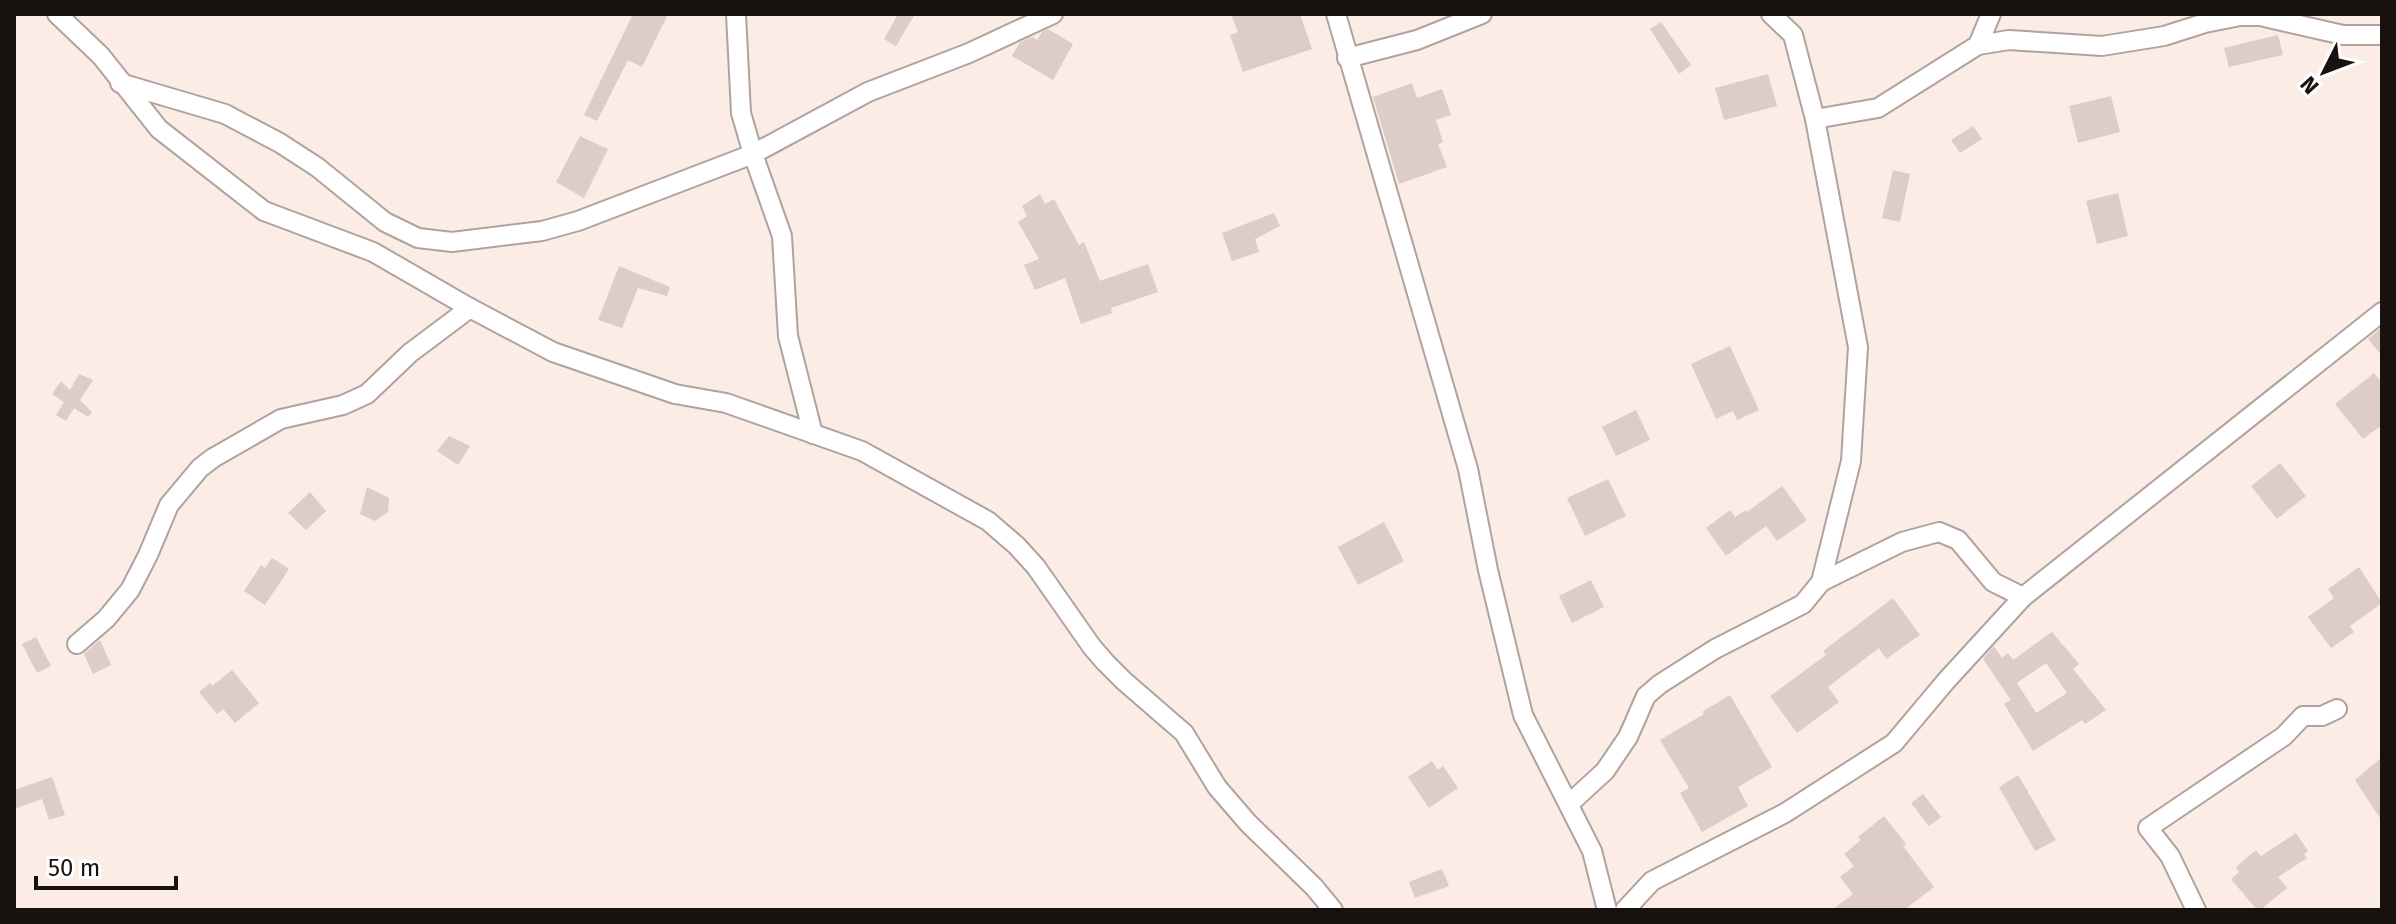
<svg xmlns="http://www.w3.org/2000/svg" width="2396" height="924" font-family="'Fira Sans',sans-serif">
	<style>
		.building { fill: #ddccc7; fill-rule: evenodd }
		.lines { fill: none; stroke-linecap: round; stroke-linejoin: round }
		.street-casing { stroke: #b2a29d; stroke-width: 22 }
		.street { stroke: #fff; stroke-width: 18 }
	</style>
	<rect width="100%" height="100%" fill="#fcece6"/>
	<!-- building -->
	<g class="building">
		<path d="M633,14H668L642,67L628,60L597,121L584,115Z"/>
		<path d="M898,14H915L896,46L884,39Z"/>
		<path d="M1231,14H1300L1312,49L1243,72L1230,35L1238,32Z"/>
		<path d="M1661,22L1691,65L1679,74L1650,29Z"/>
		<path d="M1048,29L1073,44L1053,80L1012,56L1020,42L1032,37L1037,40L1042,32Z"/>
		<path d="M2278,35L2283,55L2229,67L2224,48Z"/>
		<path d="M1768,74L1777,106L1724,120L1715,88Z"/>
		<path d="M1412,83L1417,98L1442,89L1451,115L1436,120L1443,142L1438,144L1447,167L1399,184L1373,97Z"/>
		<path d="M2111,96L2120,132L2078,143L2069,106Z"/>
		<path d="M1973,126L1982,139L1960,153L1951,140Z"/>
		<path d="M580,136L608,149L584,198L556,182Z"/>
		<path d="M1893,170L1910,174L1900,222L1882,218Z"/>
		<path d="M2118,193L2128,236L2097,244L2086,201Z"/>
		<path d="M1040,194L1045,204L1054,199L1079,245L1084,242L1100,281L1148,264L1158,292L1111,308L1112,313L1081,324L1065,278L1035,290L1024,265L1039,259L1018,222L1027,216L1022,206Z"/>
		<path d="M1274,213L1280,226L1255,239L1259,252L1232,261L1222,233Z"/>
		<path d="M619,266L670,287L667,296L638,288L622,328L598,320Z"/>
		<path d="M2382,327V356L2368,339Z"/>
		<path d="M1730,346L1759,410L1737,420L1733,411L1716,419L1691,364Z"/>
		<path d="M2374,373L2382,383V425L2363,439L2335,404Z"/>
		<path d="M79,374L93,380L80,400L92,412L88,417L74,408L66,421L56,415L64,402L52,394L61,381L70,390Z"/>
		<path d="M1636,410L1650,440L1616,456L1602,427Z"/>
		<path d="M449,436L470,446L458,465L437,451Z"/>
		<path d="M2280,463L2306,496L2277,519L2251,486Z"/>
		<path d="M1608,479L1626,516L1585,536L1567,498Z"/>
		<path d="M1782,486L1807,520L1777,541L1766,526L1726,556L1706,528L1730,510L1735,517L1746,510L1747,512Z"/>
		<path d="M367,487L389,498L388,512L375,521L360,514Z"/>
		<path d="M310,492L326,511L306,530L288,513Z"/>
		<path d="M1384,522L1404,561L1358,585L1338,547Z"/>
		<path d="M272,558L289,569L265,605L244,591L261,565L265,568Z"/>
		<path d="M2359,567L2382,603L2350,626L2354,632L2331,648L2308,617L2334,598L2328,589Z"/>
		<path d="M1591,580L1604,607L1572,623L1559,596Z"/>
		<path d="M1893,598L1920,635L1886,659L1879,648L1828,687L1839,702L1797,733L1770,696L1826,655L1823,651Z"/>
		<path d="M2052,632L2079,664L2073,669L2106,710L2085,724L2082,720L2033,751L2004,704L2011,700L1983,659L1994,646L2002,658L2008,653L2013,660ZM2046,663L2067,693L2036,713L2017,683Z"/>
		<path d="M36,637L51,666L37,673L22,644Z"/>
		<path d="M100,640L111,665L93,674L84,654Z"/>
		<path d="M232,670L259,703L235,723L223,709L217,714L199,692L210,683L212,686Z"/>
		<path d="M1730,695L1772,767L1738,787L1748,806L1702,832L1680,793L1689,788L1660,740L1704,714L1702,712Z"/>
		<path d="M2382,757V821L2355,780Z"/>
		<path d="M1432,761L1438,770L1443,766L1458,788L1429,808L1408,777Z"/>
		<path d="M2018,775L2056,840L2035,851L1999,787Z"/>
		<path d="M52,777L65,815L49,820L42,799L14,809V790Z"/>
		<path d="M1923,794L1941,817L1929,826L1911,803Z"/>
		<path d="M1884,816L1906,844L1903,846L1934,887L1904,910H1832L1853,894L1840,877L1854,866L1844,854L1861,840L1858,837Z"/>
		<path d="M2296,833L2308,851L2304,854L2307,858L2278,877L2287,888L2260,910H2257L2231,879L2239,872L2236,867L2256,850L2261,856Z"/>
		<path d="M1442,869L1449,886L1415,898L1409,882Z"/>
	</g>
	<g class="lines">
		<defs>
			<g id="street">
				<path d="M57,14L101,56L159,129L264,211L373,252L470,308L553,352L675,394L726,403L862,451L988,521L1017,546L1036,567L1092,647L1105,662L1124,681L1184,733L1217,787L1248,823L1314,887L1333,910"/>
				<path d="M736,14L741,113L753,154L782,236L788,336L813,434"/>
				<path d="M1336,14L1468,469L1488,570L1523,715L1592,851L1607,910"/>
				<path d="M1771,14L1793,35L1815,119"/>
				<path d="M1978,45L2009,40L2102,46L2164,36L2205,23L2240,16H2260L2343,35H2382"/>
				<path d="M1347,58L1417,40L1482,14"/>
				<path d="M120,83L225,114L280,143L317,167L385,222L418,238L452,242L542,231L578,221L753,154L868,92L969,53L1053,14"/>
				<path d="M1821,582L1902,542L1939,532L1958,540L1993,582L2023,597"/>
				<path d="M77,644L106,619L130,590L148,555L169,505L200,468L213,458L281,419L343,405L367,394L410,353L470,308"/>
				<path d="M1569,804L1605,771L1628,737L1646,696L1660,684L1715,649L1803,604L1821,582L1851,461L1858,347L1815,119L1878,108L1978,45L1991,14"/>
				<path d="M1625,910L1652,881L1785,813L1894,743L1946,681L2023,597L2382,312"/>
				<path d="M2196,910L2170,856L2148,828L2284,736L2303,716H2322L2337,709"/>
			</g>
		</defs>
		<!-- street casing -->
		<use href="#street" class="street-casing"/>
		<!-- street -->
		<use href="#street" class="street"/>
	</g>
	<!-- border -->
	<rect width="2396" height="924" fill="none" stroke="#171210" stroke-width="32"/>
	<!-- north arrow -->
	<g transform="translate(2324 72) rotate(228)" stroke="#ffffff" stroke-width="6" paint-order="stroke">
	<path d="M0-6L14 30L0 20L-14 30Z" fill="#171210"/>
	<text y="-12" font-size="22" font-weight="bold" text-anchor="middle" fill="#171210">N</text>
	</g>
	<!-- scale -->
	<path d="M36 876v12h140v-12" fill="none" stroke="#171210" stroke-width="4"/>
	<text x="48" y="876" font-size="24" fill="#171210" stroke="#ffffff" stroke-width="6" paint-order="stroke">50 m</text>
</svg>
